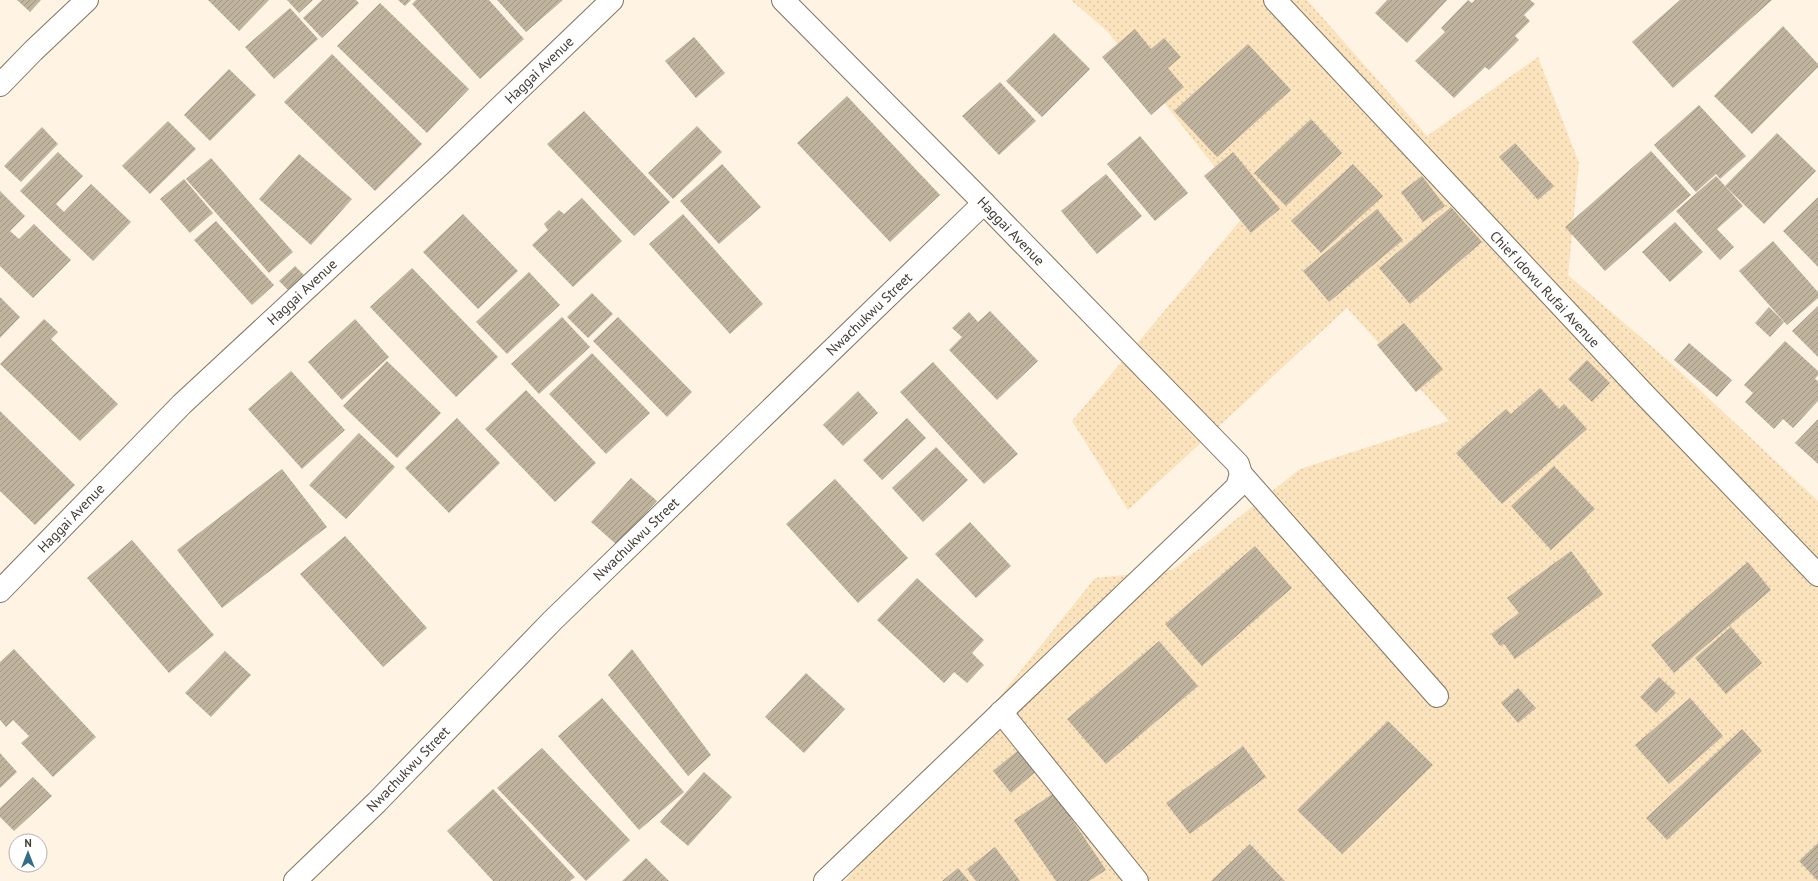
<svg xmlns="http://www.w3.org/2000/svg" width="1818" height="881" font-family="'PT Sans',sans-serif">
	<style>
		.grass { fill: url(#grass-dots) }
		.building { fill: url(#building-hatch) }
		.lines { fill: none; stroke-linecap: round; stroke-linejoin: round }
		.minor-casing { stroke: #7f7460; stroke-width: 24 }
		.minor { stroke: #fff; stroke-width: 22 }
		.labels { text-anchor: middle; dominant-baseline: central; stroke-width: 3; stroke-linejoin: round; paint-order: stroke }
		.street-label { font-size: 14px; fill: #413c33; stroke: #fff }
	</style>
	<defs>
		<pattern id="grass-dots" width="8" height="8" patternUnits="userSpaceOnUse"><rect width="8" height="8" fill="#fae3bd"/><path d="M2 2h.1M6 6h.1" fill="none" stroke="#d8c4a3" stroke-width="1.8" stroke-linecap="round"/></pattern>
		<pattern id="building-hatch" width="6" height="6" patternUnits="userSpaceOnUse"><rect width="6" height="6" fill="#c0b49f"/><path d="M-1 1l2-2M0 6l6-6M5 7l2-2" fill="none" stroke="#9e9482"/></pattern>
	</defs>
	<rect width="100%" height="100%" fill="#fff4e3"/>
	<!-- grass -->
	<path class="grass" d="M1071,0H1307L1427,136L1538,57L1579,163L1568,275L1671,363L1818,501V881H845L916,801L1095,578L1172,570L1300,469L1449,421L1347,308L1128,510L1072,421L1249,210L1107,31Z"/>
	<!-- building -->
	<g class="building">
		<path d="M17,0H41L30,12Z"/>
		<path d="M208,0H269L239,31Z"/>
		<path d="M287,0H313L299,13Z"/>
		<path d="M322,0H356L359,3L322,38L303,18Z"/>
		<path d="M398,0H411L405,6Z"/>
		<path d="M416,0H489L524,39L480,79L412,4Z"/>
		<path d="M497,0H563L526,32Z"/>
		<path d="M1387,0H1447L1407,43L1375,13Z"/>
		<path d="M1468,0L1472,3L1475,0H1530L1535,4L1524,15L1530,21L1515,36L1519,40L1489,70L1485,67L1454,98L1415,61L1445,32L1441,28Z"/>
		<path d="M1680,0H1772L1673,88L1632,42Z"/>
		<path d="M380,3L469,89L427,133L337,46Z"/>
		<path d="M290,8L318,39L274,79L245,47Z"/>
		<path d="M1783,26L1818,64V67L1752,134L1714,96Z"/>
		<path d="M1135,29L1151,49L1164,38L1181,57L1168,68L1184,87L1151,115L1102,57Z"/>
		<path d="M1054,33L1090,69L1042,117L1006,81Z"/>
		<path d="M694,37L725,73L696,98L665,61Z"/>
		<path d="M1248,44L1291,90L1217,157L1174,111Z"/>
		<path d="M332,54L422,144L375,191L284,102Z"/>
		<path d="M229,69L256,95L210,141L184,115Z"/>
		<path d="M1000,82L1036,121L999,155L962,116Z"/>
		<path d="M847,96L940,195L890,242L797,143Z"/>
		<path d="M1699,105L1746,156L1720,179L1716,174L1696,192L1654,145Z"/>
		<path d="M584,111L670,202L634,236L547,144Z"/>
		<path d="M1311,119L1342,153L1286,206L1254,173Z"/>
		<path d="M168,121L196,149L150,194L122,166Z"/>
		<path d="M697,126L722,152L673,199L648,173Z"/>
		<path d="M42,127L58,144L21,182L4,166Z"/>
		<path d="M1777,133L1816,171L1764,224L1725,186Z"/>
		<path d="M1140,136L1188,193L1155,221L1107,164Z"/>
		<path d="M1515,143L1554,186L1538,200L1499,157Z"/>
		<path d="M1651,151L1691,195L1605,271L1565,227Z"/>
		<path d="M58,152L83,176L56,204L64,212L91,184L131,222L93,261L20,191Z"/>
		<path d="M1233,152L1280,209L1251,233L1204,176Z"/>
		<path d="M299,154L352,199L311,245L259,199Z"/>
		<path d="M211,158L293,252L269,273L186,179Z"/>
		<path d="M722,164L761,207L719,244L680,201Z"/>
		<path d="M1353,164L1383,196L1321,253L1291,221Z"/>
		<path d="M1106,174L1142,216L1097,254L1061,211Z"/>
		<path d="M1422,176L1445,206L1423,222L1401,192Z"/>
		<path d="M1716,176L1743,206L1717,229L1734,247L1720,260L1676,211Z"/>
		<path d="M184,179L213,213L190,233L160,199Z"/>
		<path d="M0,191L25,216L10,231L19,239L34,224L71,260L33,298L0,266Z"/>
		<path d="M1818,197V267L1783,231Z"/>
		<path d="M582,198L622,241L573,287L532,245L548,230L544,224L559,210L564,214Z"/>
		<path d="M1451,207L1482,242L1410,304L1379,268Z"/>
		<path d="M1377,209L1403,240L1329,302L1303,271Z"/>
		<path d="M463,214L518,271L478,309L423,252Z"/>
		<path d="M683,214L763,304L730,334L649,244Z"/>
		<path d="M216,221L274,285L252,305L194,240Z"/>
		<path d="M1675,222L1703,252L1670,282L1642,252Z"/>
		<path d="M1773,241L1818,292V298L1787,325L1739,271Z"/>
		<path d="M295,266L308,279L292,294L279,281Z"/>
		<path d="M412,268L498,357L456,397L370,307Z"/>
		<path d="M529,272L560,305L507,354L476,322Z"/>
		<path d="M592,293L613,314L588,338L567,317Z"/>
		<path d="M0,297L20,317L0,338Z"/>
		<path d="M1818,306V357L1792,331Z"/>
		<path d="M1769,307L1784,322L1770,337L1755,323Z"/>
		<path d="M990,311L1038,361L997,400L949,350L962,337L952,328L969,312L978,322Z"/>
		<path d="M562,317L590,347L539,394L511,364Z"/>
		<path d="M618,317L692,392L667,417L593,341Z"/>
		<path d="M44,319L58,332L51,339L118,404L80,441L0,364Z"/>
		<path d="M355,319L389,357L342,400L308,362Z"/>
		<path d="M1404,323L1443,369L1416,392L1377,345Z"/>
		<path d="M1785,341L1818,371V375L1815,379L1818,381V401L1793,428L1783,419L1774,429L1745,402L1753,393L1744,385Z"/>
		<path d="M1689,343L1732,380L1717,397L1674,360Z"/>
		<path d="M592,353L650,413L606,454L549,394Z"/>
		<path d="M1587,360L1610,383L1592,402L1568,379Z"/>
		<path d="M387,361L441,413L397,458L343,406Z"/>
		<path d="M933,362L1018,454L984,484L900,392Z"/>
		<path d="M291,371L345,430L302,469L248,409Z"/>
		<path d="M1540,388L1559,409L1564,404L1587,429L1502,504L1456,453L1506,409L1511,414Z"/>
		<path d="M526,390L596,463L555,502L485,429Z"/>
		<path d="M858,391L878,413L843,446L823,425Z"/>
		<path d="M0,411L75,485L35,525L0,491Z"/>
		<path d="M457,418L500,463L449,513L405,468Z"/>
		<path d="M907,418L926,438L882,480L863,460Z"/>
		<path d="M1818,419V464L1795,443Z"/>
		<path d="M359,433L395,467L346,519L309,485Z"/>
		<path d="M936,447L968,480L923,522L892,488Z"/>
		<path d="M1554,466L1595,509L1551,550L1511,506Z"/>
		<path d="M282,469L327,527L222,608L177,550Z"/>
		<path d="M631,478L657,501L617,545L591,522Z"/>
		<path d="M835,479L908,558L858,603L786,524Z"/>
		<path d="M970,522L1011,566L976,598L935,554Z"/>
		<path d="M345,536L427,628L383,667L300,574Z"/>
		<path d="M132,540L214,635L169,673L87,578Z"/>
		<path d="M1255,546L1292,588L1202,666L1165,624Z"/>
		<path d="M1571,551L1603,594L1515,659L1504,644L1500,646L1491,634L1519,613L1507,598Z"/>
		<path d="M1748,562L1771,590L1674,673L1651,645Z"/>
		<path d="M917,578L984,640L972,653L984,665L967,683L954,672L944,683L877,620Z"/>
		<path d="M1731,627L1762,663L1726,694L1695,658Z"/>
		<path d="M1159,641L1198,686L1106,764L1067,719Z"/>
		<path d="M14,649L96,737L53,777L21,743L29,736L13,720L6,727L0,720V662Z"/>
		<path d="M632,649L711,755L688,776L608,675Z"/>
		<path d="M225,651L251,675L211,717L185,693Z"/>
		<path d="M806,673L845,709L804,753L765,717Z"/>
		<path d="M1659,677L1676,693L1656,713L1640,697Z"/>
		<path d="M1518,688L1536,708L1518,723L1501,703Z"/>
		<path d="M602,698L684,792L639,830L558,736Z"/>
		<path d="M1690,698L1723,736L1669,784L1635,745Z"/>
		<path d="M1388,721L1433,765L1342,854L1297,810Z"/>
		<path d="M1742,729L1762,751L1667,840L1646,818Z"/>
		<path d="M1243,746L1266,777L1190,834L1166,803Z"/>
		<path d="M542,748L630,840L586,881L497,788Z"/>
		<path d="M1021,748L1039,769L1011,793L993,771Z"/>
		<path d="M0,753L17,772L0,788Z"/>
		<path d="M704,772L732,797L688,846L660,822Z"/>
		<path d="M33,777L52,796L14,831L0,817V808Z"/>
		<path d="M493,789L575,877L570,881H493L447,831Z"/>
		<path d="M1054,793L1106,870L1089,881H1056L1014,820Z"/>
		<path d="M1818,843V881L1799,861Z"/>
		<path d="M1250,844L1285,881H1211Z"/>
		<path d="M995,847L1020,881H976L967,869Z"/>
		<path d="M646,858L669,881H622Z"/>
		<path d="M958,868L969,881H942Z"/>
	</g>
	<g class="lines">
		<defs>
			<g id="minor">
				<path d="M783,0L984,203L1238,464L1241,474L1237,487L825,881"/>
				<path d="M1275,0L1643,393L1818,575"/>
				<path d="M0,85L33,51L87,0"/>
				<path d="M1241,474L1437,696"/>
				<path d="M0,591L182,404L441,164L612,0"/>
				<path d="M1001,712L1137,881"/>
				<path d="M295,881L377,802L552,621L984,203"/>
			</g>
		</defs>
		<!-- minor casing -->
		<use href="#minor" class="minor-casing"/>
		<!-- minor -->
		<use href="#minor" class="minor"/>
	</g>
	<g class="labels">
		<!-- street labels -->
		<g class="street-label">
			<text transform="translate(539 70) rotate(-44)">Haggai Avenue</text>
			<text transform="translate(1011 231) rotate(46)">Haggai Avenue</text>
			<text transform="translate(1545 289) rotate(47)">Chief Idowu Rufai Avenue</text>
			<text transform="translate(302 292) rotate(-43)">Haggai Avenue</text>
			<text transform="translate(869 314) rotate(-44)">Nwachukwu Street</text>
			<text transform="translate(71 518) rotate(-46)">Haggai Avenue</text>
			<text transform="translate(636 539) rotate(-44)">Nwachukwu Street</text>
			<text transform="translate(408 769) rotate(-46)">Nwachukwu Street</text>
		</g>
	</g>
	<!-- north arrow -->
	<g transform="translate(28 853)"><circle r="19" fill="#ffffff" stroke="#b3b1ad"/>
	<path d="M0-3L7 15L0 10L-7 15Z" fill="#346d87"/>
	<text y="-6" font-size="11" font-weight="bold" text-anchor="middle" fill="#413c33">N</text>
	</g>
</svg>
